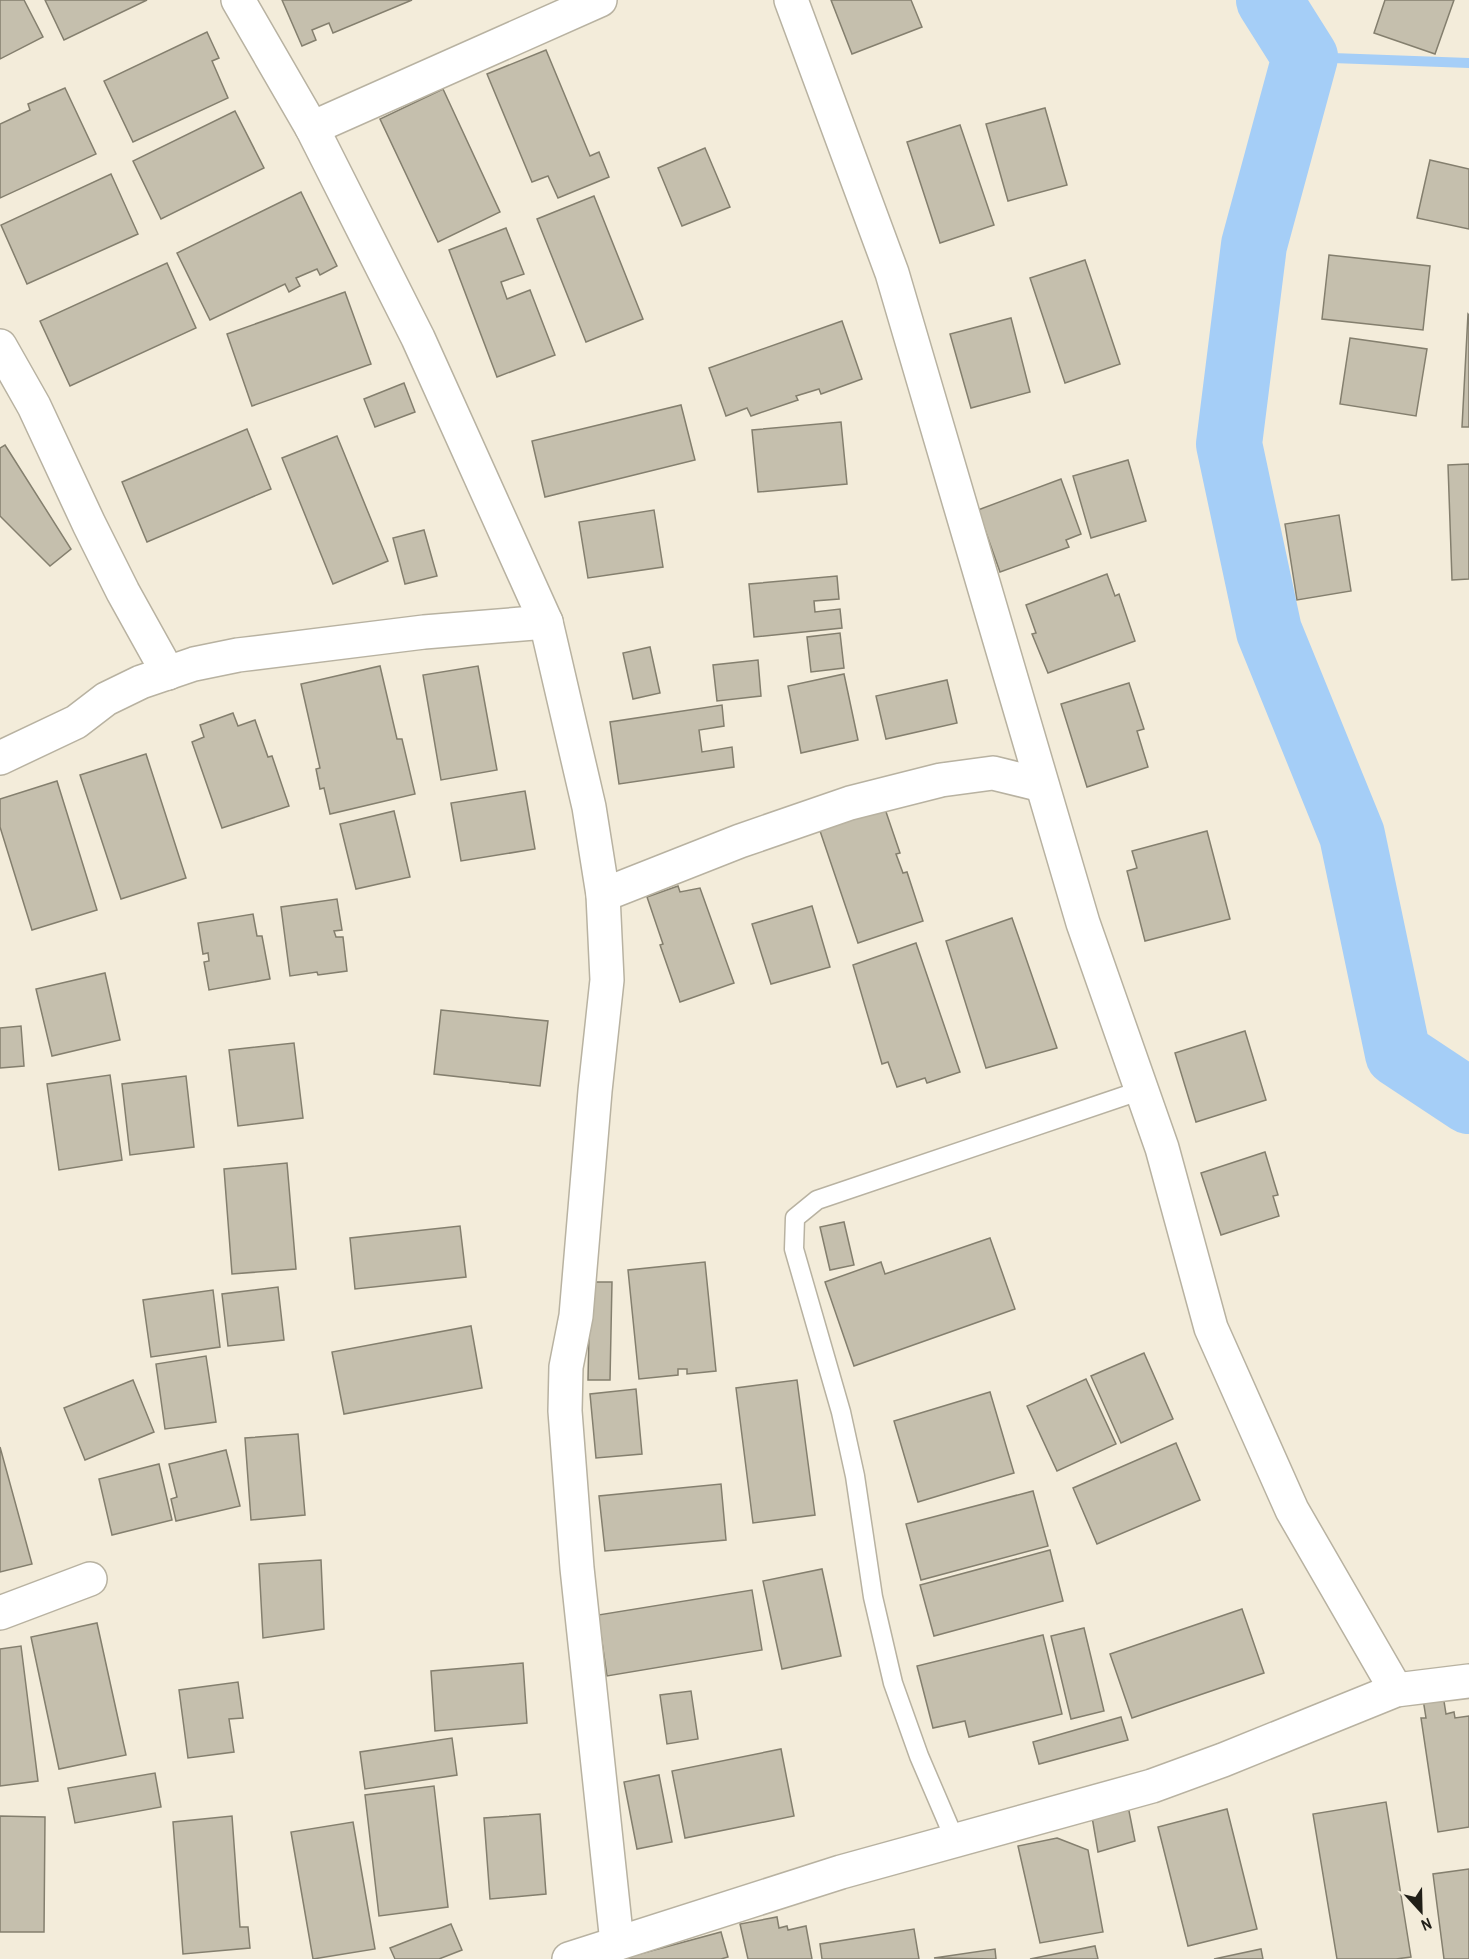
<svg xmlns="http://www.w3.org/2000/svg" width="1469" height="1959" font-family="'Archivo Narrow',sans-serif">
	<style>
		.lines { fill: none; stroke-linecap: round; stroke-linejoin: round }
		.stream { stroke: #a5cef7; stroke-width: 10 }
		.river { stroke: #a5cef7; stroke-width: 66 }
		.building { fill: #c5bfad; stroke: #847f6e; stroke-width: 1.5 }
		.lane-casing { stroke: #b8b2a1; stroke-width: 21 }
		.street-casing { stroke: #b8b2a1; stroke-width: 36 }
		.secondary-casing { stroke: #b8b2a1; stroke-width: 36 }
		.lane { stroke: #fff; stroke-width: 18 }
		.street { stroke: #fff; stroke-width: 33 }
		.secondary { stroke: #fff; stroke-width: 33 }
	</style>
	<rect width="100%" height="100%" fill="#f3ecda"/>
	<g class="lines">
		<!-- stream -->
		<path class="stream" d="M1305,57L1469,63"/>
		<!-- river -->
		<path class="river" d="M1269,0L1305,57L1254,245L1229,444L1269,631L1352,835L1398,1054L1469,1101"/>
	</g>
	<!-- building -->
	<g class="building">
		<path d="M0,0H24L43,37L0,59Z"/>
		<path d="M45,0H147L64,40Z"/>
		<path d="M282,0H412L333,33L329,23L312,30L316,40L302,46Z"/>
		<path d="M831,0H911L922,27L852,54Z"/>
		<path d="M1385,0H1454L1435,54L1374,33Z"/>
		<path d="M207,32L219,58L212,61L228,98L133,142L104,81Z"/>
		<path d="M546,50L590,156L599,152L609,177L558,198L548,176L532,182L487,74Z"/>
		<path d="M65,88L96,154L0,198V124L30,110L28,104Z"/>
		<path d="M443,89L500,212L438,242L380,119Z"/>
		<path d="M1045,108L1067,185L1008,201L986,124Z"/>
		<path d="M235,111L264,168L161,219L133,161Z"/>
		<path d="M960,125L994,225L940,243L907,142Z"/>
		<path d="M705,148L730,207L682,226L658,168Z"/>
		<path d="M1430,160L1469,169V229L1417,218Z"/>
		<path d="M111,174L138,234L27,284L1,225Z"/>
		<path d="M301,192L337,266L320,275L317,269L296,278L300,286L289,292L285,284L210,320L177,253Z"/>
		<path d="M594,196L643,319L586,342L537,219Z"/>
		<path d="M506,228L524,274L501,282L507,299L530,290L555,355L497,377L449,250Z"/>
		<path d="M1329,255L1430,266L1423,330L1322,319Z"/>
		<path d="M1085,260L1120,364L1065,383L1030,278Z"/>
		<path d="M167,263L196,328L70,386L40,321Z"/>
		<path d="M345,292L371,364L252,406L227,334Z"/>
		<path d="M1468,314L1469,315V427H1462Z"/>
		<path d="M1011,318L1030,392L971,408L950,334Z"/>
		<path d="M842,321L862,379L821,394L819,389L796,396L798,400L751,416L747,408L726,416L709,368Z"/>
		<path d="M1350,338L1427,349L1416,416L1340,404Z"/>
		<path d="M404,383L415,412L375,427L364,399Z"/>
		<path d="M681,405L695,460L545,497L532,441Z"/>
		<path d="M841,422L847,484L758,492L752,430Z"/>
		<path d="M247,429L271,489L147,542L122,482Z"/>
		<path d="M337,436L388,561L333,584L282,458Z"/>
		<path d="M5,445L71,549L50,566L0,516V448Z"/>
		<path d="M1128,460L1146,521L1091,538L1073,476Z"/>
		<path d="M1469,464V579L1452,580L1448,465Z"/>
		<path d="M1061,479L1081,534L1066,540L1069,547L1000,572L978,510Z"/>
		<path d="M654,510L663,567L588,578L579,522Z"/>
		<path d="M1339,515L1351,591L1297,600L1285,524Z"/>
		<path d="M424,530L437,576L405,584L393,538Z"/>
		<path d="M1107,574L1115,596L1119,594L1135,641L1048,673L1032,634L1036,633L1026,605Z"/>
		<path d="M837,576L839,599L814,601L815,612L840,609L842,628L754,637L749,584Z"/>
		<path d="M840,633L844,668L811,672L807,637Z"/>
		<path d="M650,647L660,693L633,699L623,653Z"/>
		<path d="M758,660L761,696L717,701L713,665Z"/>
		<path d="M380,666L397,739H402L415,794L330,814L324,788L320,789L316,769L320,768L301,684Z"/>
		<path d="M478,666L497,770L441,780L423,675Z"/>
		<path d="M844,674L858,740L801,753L788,686Z"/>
		<path d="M947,680L957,723L886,739L876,696Z"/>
		<path d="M1129,683L1144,729L1137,731L1148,767L1087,787L1061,704Z"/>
		<path d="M722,705L724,726L699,730L702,752L732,747L734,767L619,784L610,722Z"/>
		<path d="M233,713L238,726L255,720L268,757L272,756L289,806L222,828L192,742L204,737L200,725Z"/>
		<path d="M146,754L186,878L121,899L80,775Z"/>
		<path d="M57,781L97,910L32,930L0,827V799Z"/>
		<path d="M525,791L535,849L461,861L451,803Z"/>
		<path d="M883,803L900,853L896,854L903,873L907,872L923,921L858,943L818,825Z"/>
		<path d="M394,811L410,877L356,889L340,824Z"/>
		<path d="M1207,831L1230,919L1145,941L1127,871L1137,868L1132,851Z"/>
		<path d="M678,886L680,892L700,888L734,983L680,1002L660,945L663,944L647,897Z"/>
		<path d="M337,899L342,930L334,931L336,937H343L347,971L318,975L317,972L290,976L281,907Z"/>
		<path d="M812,906L830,967L771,984L752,924Z"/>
		<path d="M253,914L257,936H262L270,979L209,990L204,962L209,961L208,953L203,954L198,923Z"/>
		<path d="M1012,918L1057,1048L986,1068L946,941Z"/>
		<path d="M916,943L960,1072L927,1083L925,1078L897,1087L888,1062L882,1064L853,965Z"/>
		<path d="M105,973L120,1040L52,1056L36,989Z"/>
		<path d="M441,1010L548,1021L540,1086L434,1074Z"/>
		<path d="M21,1026L24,1066L0,1068V1028Z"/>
		<path d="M1245,1031L1266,1100L1196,1122L1175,1053Z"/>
		<path d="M294,1043L303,1118L238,1126L229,1050Z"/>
		<path d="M110,1075L122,1160L59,1170L47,1084Z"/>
		<path d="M186,1076L194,1147L130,1155L122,1084Z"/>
		<path d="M1265,1152L1278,1195L1273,1196L1279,1216L1221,1235L1201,1173Z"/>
		<path d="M287,1163L296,1269L232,1274L224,1169Z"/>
		<path d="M844,1222L854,1265L830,1270L820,1227Z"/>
		<path d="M460,1226L466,1277L355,1289L350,1238Z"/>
		<path d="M990,1238L1015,1309L854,1366L825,1282L881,1262L885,1274Z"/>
		<path d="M705,1262L716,1371L687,1374V1369H678V1375L639,1379L628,1270Z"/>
		<path d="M590,1282H612L610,1380H588Z"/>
		<path d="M278,1287L284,1340L228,1346L222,1294Z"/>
		<path d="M213,1290L220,1347L151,1357L143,1300Z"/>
		<path d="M471,1326L482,1388L344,1414L332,1352Z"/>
		<path d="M1144,1353L1173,1419L1121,1443L1091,1376Z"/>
		<path d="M206,1356L216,1422L165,1429L156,1364Z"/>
		<path d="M1086,1379L1116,1444L1057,1471L1027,1406Z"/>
		<path d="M133,1380L154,1432L85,1460L64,1408Z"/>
		<path d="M797,1380L815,1515L753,1523L736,1388Z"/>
		<path d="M636,1389L642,1454L596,1458L590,1394Z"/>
		<path d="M990,1392L1014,1473L918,1502L894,1421Z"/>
		<path d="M298,1434L305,1515L251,1520L245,1438Z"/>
		<path d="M1176,1443L1200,1500L1097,1544L1073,1488Z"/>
		<path d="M0,1447L32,1564L0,1572Z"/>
		<path d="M226,1450L240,1506L176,1521L171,1499L177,1497L169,1464Z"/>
		<path d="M159,1464L172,1520L112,1535L99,1479Z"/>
		<path d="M721,1484L726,1540L605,1551L599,1496Z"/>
		<path d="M1033,1491L1048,1546L921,1580L906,1524Z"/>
		<path d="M1050,1550L1063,1601L934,1636L920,1585Z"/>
		<path d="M321,1560L324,1629L263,1638L259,1564Z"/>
		<path d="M822,1569L841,1656L782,1669L763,1581Z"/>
		<path d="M752,1590L762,1650L607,1676L598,1615Z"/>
		<path d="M1242,1609L1264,1673L1132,1718L1110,1654Z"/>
		<path d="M97,1623L126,1755L59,1769L31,1637Z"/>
		<path d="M1084,1628L1104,1711L1071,1719L1051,1636Z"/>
		<path d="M1043,1635L1062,1714L969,1737L965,1721L933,1728L917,1666Z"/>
		<path d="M21,1646L38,1781L0,1786V1649Z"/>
		<path d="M523,1663L527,1723L435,1731L431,1671Z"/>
		<path d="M238,1682L243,1718L229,1719L234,1752L188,1758L179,1690Z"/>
		<path d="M691,1691L698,1739L667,1744L660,1695Z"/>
		<path d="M1443,1695L1446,1714L1454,1712L1455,1718L1469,1716V1827L1438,1832L1421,1718H1426L1423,1699Z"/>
		<path d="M1121,1717L1128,1740L1039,1764L1033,1742Z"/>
		<path d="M452,1738L457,1775L365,1789L360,1752Z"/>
		<path d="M781,1749L794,1816L685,1838L672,1771Z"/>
		<path d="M155,1773L161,1807L75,1823L68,1788Z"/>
		<path d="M659,1775L672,1842L637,1849L624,1782Z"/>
		<path d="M434,1786L448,1907L379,1916L365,1795Z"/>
		<path d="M1386,1802L1411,1957L1396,1959H1337L1313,1814Z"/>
		<path d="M1128,1806L1135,1841L1098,1852L1092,1817Z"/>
		<path d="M1227,1809L1257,1929L1188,1946L1158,1827Z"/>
		<path d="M540,1814L546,1894L490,1899L484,1818Z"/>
		<path d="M0,1816L45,1817L44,1932H0Z"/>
		<path d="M232,1816L240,1927H248L250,1948L183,1954L173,1822Z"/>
		<path d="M353,1822L375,1949L313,1959L291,1832Z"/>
		<path d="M1057,1838L1088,1850L1103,1932L1040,1943L1018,1846Z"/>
		<path d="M1469,1869V1959H1444L1433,1874Z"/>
		<path d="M777,1917L779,1928L787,1926L788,1930L806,1926L812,1959H748L740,1924Z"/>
		<path d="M451,1924L462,1950L439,1959H395L390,1948Z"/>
		<path d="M914,1929L919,1959H822L820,1944Z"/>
		<path d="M721,1932L728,1957L721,1959H621Z"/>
		<path d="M1095,1946L1098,1959H1030Z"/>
		<path d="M995,1949L996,1959L934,1958Z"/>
		<path d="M1261,1949L1263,1959H1214Z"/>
	</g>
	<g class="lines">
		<defs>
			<path id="lane" d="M955,1840L919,1756L893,1683L873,1597L855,1476L841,1412L794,1249L795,1218L817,1200L1142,1090"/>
			<g id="street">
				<path d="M238,0L312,128L418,338L546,622L589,807L603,895L607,980L595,1091L576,1316L566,1367L565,1411L577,1568L617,1943"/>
				<path d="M791,0L892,273L1083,923L1162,1148L1211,1328L1292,1510L1396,1690"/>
				<path d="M312,128L600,0"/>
				<path d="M0,346L34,406L89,524L123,592L168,673"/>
				<path d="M0,758L76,722L106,699L141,682L194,664L238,655L424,632L546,622"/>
				<path d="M603,895L740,841L850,803L941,780L993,773L1042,785"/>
				<path d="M0,1613L90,1579"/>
			</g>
			<path id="secondary" d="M569,1959L841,1872L1152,1786L1223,1760L1396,1690L1469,1681"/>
		</defs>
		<!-- lane casing -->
		<use href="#lane" class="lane-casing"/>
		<!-- street casing -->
		<use href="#street" class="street-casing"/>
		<!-- secondary casing -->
		<use href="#secondary" class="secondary-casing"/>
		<!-- lane -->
		<use href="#lane" class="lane"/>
		<!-- street -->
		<use href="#street" class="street"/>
		<!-- secondary -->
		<use href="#secondary" class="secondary"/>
	</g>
	<!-- north arrow -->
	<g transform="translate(1421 1911) rotate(158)" stroke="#f3ecda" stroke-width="4.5" paint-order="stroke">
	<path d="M0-4.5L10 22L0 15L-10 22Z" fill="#211f18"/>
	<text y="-9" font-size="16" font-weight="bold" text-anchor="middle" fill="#211f18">N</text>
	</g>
</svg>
